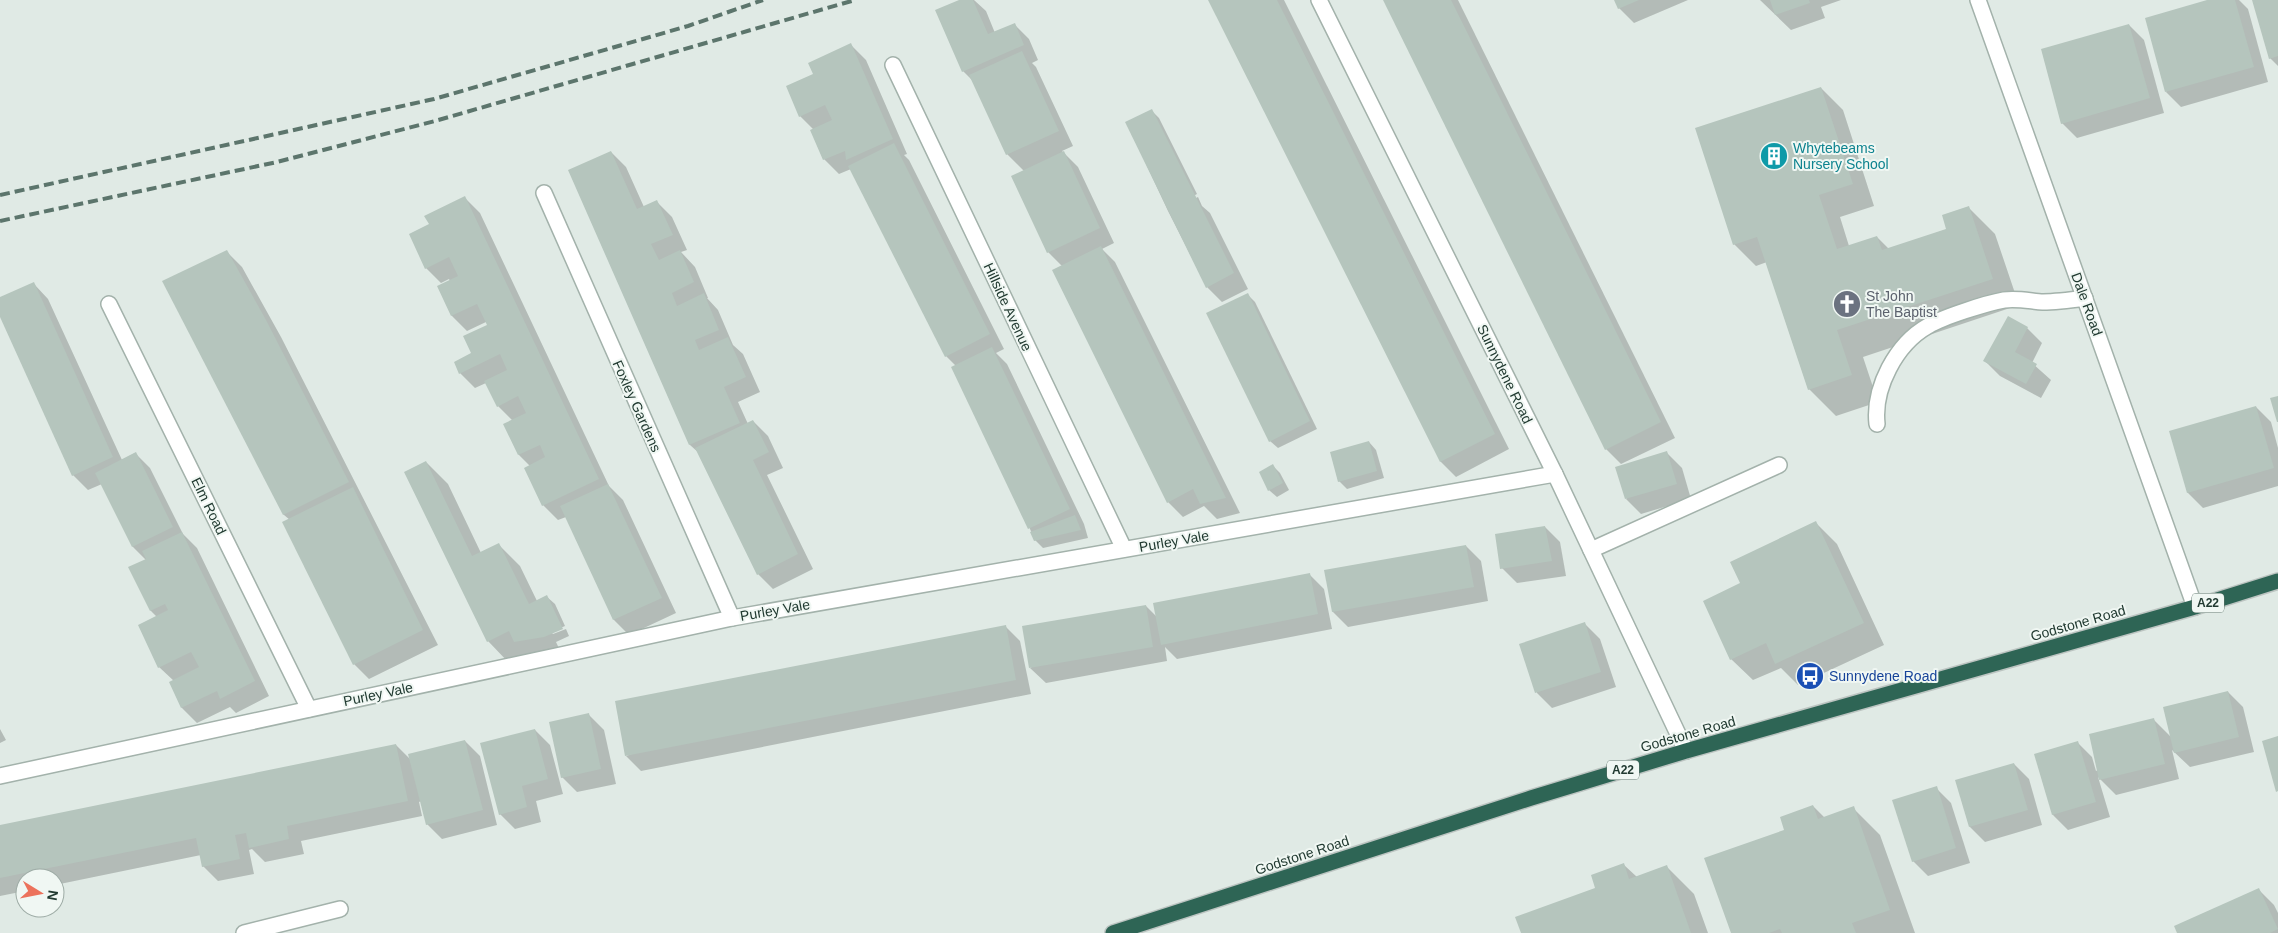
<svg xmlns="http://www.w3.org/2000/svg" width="2278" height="933" font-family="Arial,sans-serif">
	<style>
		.shadow { fill: #0003 }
		.building { fill: #b5c5bd }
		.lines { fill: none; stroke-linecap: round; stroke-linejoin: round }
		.lane-casing { stroke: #a3b2ab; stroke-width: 18 }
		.street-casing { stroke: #a3b2ab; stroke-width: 18 }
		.highway-casing { stroke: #bcc4c1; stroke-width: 18 }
		.lane { stroke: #fff; stroke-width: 15 }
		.street { stroke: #fff; stroke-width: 15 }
		.highway { stroke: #2e6555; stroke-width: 15 }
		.rail { stroke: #5c756c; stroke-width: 4; stroke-dasharray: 10 5; stroke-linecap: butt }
		.labels { text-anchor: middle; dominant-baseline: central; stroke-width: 4; stroke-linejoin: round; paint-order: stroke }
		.shield { fill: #f0f7f3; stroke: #5f736b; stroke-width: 1 }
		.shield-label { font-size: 12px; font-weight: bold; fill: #213a31 }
		.culture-label { font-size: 14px; fill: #0d838f; stroke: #f0f7f3; text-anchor: start }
		.worship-label { font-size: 14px; fill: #5b616d; stroke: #f0f7f3; text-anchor: start }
		.street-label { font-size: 14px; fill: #213a31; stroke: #f0f7f3 }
		.transit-label { font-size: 14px; fill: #164399; stroke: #f0f7f3; text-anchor: start }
	</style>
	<rect width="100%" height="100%" fill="#e0eae5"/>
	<!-- shadow -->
	<g class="shadow">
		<path d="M962,0H974L986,11L995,33L1014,24L1029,39L1038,60L1032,63L1036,67L1073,146L1062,151L1078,167L1114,243L1102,249L1115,262L1240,513L1217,519L1204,506L1183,517L1168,502L1062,266L1048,252L1024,171L1007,154L973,81L963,71Z"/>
		<path d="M1210,0H1284L1509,449L1456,477L1441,462Z"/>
		<path d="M1384,0H1458L1675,438L1621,464L1606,449Z"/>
		<path d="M1616,0H1688L1634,23L1619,8Z"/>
		<path d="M1760,0H1841L1821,7L1825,18L1791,30Z"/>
		<path d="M2212,0H2239L2248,9L2268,82L2181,107L2166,92Z"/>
		<path d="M2253,0H2278V66L2270,58Z"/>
		<path d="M2129,25L2144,40L2164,113L2077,138L2062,123Z"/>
		<path d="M851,45L866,60L907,154L904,155L909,160L1004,349L996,353L1007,364L1084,524L1088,538L1043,548L1035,540L956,366L946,356L851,169L839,174L824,159L814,130L800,116L815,75Z"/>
		<path d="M1821,88L1843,110L1874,206L1840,217L1849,246L1877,237L1889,249L1948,229L1968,207L1995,234L2019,305L1863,357L1878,402L1836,416L1809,389L1767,262L1756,266L1734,244Z"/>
		<path d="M1152,111L1159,118L1197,194L1169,209V212L1198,197L1202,206L1210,213L1248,289L1222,302L1207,287L1168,211L1127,123Z"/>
		<path d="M611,152L626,167L644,207L657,202L672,217L687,250L681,252L695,267L708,298H707L718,310L733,345L743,354L760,392L738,402L748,424L753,421L768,436L783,468L767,475L813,569L773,589L758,574L699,453L690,445L570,171Z"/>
		<path d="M465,198L480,213L609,486L623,500L676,613L629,635L614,620L566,517L558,520L543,505L530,466L519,455L505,425L513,421L498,406L486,383L475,388L460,373L489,326L486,322L467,331L452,316L439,287L450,281L449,279L441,283L426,268L430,225Z"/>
		<path d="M227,252L242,267L281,337L438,645L369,679L354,664L290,520L284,515L164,282Z"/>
		<path d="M34,284L48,299L122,460L135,453L150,468L183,534L197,548L269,696L236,713L230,707L197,723L182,708L171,683L174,681L159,667L157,617L151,611L130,568L146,560L133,547L102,484L88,490L73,475L0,314V299Z"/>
		<path d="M1247,294L1255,302L1317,429L1278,448L1270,441Z"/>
		<path d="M2027,328L2042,343L2032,363L2051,380L2041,398L2000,376L1985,361Z"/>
		<path d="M2256,407L2271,422L2278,448V486L2203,508L2188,493L2170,432Z"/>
		<path d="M1369,442L1376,450L1384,478L1347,489L1339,481Z"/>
		<path d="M1667,453L1682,468L1691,499L1641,514L1626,499Z"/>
		<path d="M426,462L448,484L481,553L499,545L520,566L537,601L547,597L555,604L565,626L551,632L553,634L566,629L569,636L556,642L564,659L537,662L528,654L509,663L488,641Z"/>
		<path d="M1273,466L1280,473L1289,490L1277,497L1269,490Z"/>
		<path d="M1816,523L1837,544L1884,645L1798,685L1781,668L1753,680L1731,659L1742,584Z"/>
		<path d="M1545,527L1560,542L1566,576L1517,583L1502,568Z"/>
		<path d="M1466,546L1481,561L1488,601L1348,627L1333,612L1326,571Z"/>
		<path d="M1309,574L1324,589L1332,629L1177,659L1165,647L1167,661L1046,683L1030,668L1146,606L1157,617Z"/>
		<path d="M1585,624L1600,639L1616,687L1552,708L1537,693L1521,645Z"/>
		<path d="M1005,626L1020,641L1031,694L641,771L626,756Z"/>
		<path d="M2228,692L2243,707L2254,752L2190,767L2172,750L2179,779L2116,795L2098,777L2110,817L2068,830L2053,815L2036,755L2077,742L2092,757L2096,771L2098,770L2153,719L2171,737Z"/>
		<path d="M589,715L604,730L616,784L577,792L562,777Z"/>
		<path d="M0,729L6,740L0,743Z"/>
		<path d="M535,730L550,745L563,794L536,801L541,822L515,829L500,814Z"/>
		<path d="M465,741L480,756L497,825L442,839L427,824L421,801L419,802L422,816L301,841L304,854L265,862L252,849L249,850L254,874L218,881L203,866L201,855L55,885V878H25V891L0,896V826L396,745L411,760Z"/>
		<path d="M2014,764L2029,779L2042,825L1985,842L1970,827L1957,781Z"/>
		<path d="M1936,788L1951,803L1970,863L1928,876L1913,861Z"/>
		<path d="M1813,806L1825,818L1853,808L1880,835L1915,933H1732L1786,831Z"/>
		<path d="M1624,865L1637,877L1667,867L1694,894L1708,933H1522L1597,889Z"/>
		<path d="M2259,890L2274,905L2278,913V933H2178Z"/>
	</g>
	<!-- building -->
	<g class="building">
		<path d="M959,0H973L988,34L1015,23L1024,45L962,72L935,10Z"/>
		<path d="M1208,0H1277L1495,434L1440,462Z"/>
		<path d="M1383,0H1451L1661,422L1605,450Z"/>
		<path d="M1614,0H1639L1618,9Z"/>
		<path d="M1770,0H1809L1810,3L1775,15Z"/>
		<path d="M2207,0H2235L2254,67L2165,92L2145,18Z"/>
		<path d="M2252,0H2278V56L2269,59Z"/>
		<path d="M2129,24L2150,98L2061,124L2041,49Z"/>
		<path d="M851,43L893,139L846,160L845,151L823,160L810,130L832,120L825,105L799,117L786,86L813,74L808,63Z"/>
		<path d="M1022,51L1059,131L1006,155L969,75Z"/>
		<path d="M1821,87L1853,184L1819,195L1837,249L1877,236L1882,250L1946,229L1942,215L1969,206L1993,279L1837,330L1852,375L1808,390L1757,237L1733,245L1695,128Z"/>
		<path d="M1152,109L1234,273L1206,288L1125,122Z"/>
		<path d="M894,143L990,334L945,357L848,166Z"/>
		<path d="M611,151L637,209L657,200L673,235L651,244L659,260L680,250L694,282L672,293L677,306L704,293L719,330L695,340L699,350L728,337L746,377L724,387L740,423L689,445L568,170Z"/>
		<path d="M1064,151L1100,228L1047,253L1011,176Z"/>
		<path d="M465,196L599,479L542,506L524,468L545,457L540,445L518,455L503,424L526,413L518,396L497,407L484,381L507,370L500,354L459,374L454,362L471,353L463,336L487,325L477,304L451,316L437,286L458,276L449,257L425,269L409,234L429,224L424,216Z"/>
		<path d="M1101,246L1226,498L1200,504L1193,489L1167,503L1052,270Z"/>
		<path d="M227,250L266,320L349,482L283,515L162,281Z"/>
		<path d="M34,282L113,457L72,476L0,317V297Z"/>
		<path d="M1248,293L1310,421L1269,442L1206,313Z"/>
		<path d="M2008,316L2028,327L2015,352L2037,364L2026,384L1983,361Z"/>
		<path d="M992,347L1070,509L1028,529L951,367Z"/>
		<path d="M2278,396V422H2277L2270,398Z"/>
		<path d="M2256,406L2274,468L2187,493L2169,431Z"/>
		<path d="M753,420L769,452L753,460L798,554L757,575L695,448Z"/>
		<path d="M1369,441L1377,471L1338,482L1330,452Z"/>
		<path d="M1667,451L1677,484L1625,499L1615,467Z"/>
		<path d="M136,452L173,527L132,547L95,473Z"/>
		<path d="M426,461L472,556L499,543L529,604L547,595L563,629L544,637L514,642L509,631L487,642L404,472Z"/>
		<path d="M1273,464L1283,483L1268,491L1259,472Z"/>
		<path d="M608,484L662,598L613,620L560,506Z"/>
		<path d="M353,487L423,630L353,665L282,522Z"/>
		<path d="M1075,515L1081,530L1034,541L1030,532Z"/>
		<path d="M1816,521L1864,623L1775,664L1766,643L1730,660L1703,601L1740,583L1730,562Z"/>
		<path d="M1545,526L1552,561L1500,569L1495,534Z"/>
		<path d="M182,532L255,681L220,699L217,691L181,708L169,682L199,667L191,652L158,668L138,625L168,610L165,604L150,611L128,567L146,559L142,551Z"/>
		<path d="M1466,545L1474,587L1332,612L1324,570Z"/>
		<path d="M1310,573L1318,614L1161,645L1153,603Z"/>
		<path d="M1146,605L1153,647L1029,668L1022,626Z"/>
		<path d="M1585,622L1601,672L1535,693L1519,644Z"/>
		<path d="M1006,625L1016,680L625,756L615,701Z"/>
		<path d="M2228,691L2239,737L2174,753L2163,707Z"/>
		<path d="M589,713L601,769L561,778L549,722Z"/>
		<path d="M2154,718L2165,764L2099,780L2089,734Z"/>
		<path d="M535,729L548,779L522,786L527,807L499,815L480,743Z"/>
		<path d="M2278,736V791L2276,792L2262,741Z"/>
		<path d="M465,740L483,810L426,825L408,754Z"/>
		<path d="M2078,741L2096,802L2052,815L2034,754Z"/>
		<path d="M396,744L408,801L287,826L289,839L249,848L246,833L235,835L240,859L202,867L196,838L0,878V825Z"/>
		<path d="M2014,763L2028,810L1969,827L1955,780Z"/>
		<path d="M1937,786L1956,848L1912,862L1892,800Z"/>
		<path d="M1813,805L1818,819L1854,806L1890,910L1852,923L1856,933H1782L1780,929L1769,933H1731L1704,858L1784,830L1780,817Z"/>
		<path d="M1624,863L1629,879L1667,865L1691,933H1521L1515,917L1595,888L1591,875Z"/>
		<path d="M2259,888L2278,929L2270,933H2177L2174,926Z"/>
	</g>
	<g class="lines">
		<defs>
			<g id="lane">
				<path d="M1877,424C1873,388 1896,344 1928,326C1943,317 1987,303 2004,300C2016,298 2030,301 2043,302C2057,302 2071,300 2085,298"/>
				<path d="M1591,550L1779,465"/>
				<path d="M244,933L340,909"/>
			</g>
			<g id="street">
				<path d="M1319,0L1555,474L1686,751"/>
				<path d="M1978,0L2195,607"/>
				<path d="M893,65L1124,549"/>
				<path d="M544,193L732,618"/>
				<path d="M109,304L309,709"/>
				<path d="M0,776L732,618L1555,474"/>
			</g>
			<path id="highway" d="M1113,933L1531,798L1686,751L2195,607L2278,581"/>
		</defs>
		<!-- lane casing -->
		<use href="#lane" class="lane-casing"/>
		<!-- street casing -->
		<use href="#street" class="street-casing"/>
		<!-- highway casing -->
		<use href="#highway" class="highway-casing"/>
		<!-- lane -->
		<use href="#lane" class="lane"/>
		<!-- street -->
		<use href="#street" class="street"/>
		<!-- highway -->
		<use href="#highway" class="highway"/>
		<!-- rail -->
		<g class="rail">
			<path d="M0,195L434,99L688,26L763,0"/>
			<path d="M0,221L277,162L435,121L855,0"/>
		</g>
	</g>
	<!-- icons -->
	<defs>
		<symbol id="building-disc" viewBox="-11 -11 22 22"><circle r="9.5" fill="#0f9aa8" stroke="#f0f7f3"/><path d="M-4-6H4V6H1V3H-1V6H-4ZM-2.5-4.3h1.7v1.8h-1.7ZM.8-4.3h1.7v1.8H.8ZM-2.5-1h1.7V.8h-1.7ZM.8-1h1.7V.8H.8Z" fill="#fff"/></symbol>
		<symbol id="church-disc" viewBox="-11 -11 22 22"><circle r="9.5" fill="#6b7280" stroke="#f0f7f3"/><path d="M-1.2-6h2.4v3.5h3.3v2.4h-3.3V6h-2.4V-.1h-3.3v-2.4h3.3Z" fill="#fff"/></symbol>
		<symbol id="bus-disc" viewBox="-11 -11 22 22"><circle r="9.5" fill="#1a4fb4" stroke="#f0f7f3"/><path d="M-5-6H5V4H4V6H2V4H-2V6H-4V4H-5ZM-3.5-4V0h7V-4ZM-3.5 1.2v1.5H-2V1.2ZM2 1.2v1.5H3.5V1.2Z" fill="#fff"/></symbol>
	</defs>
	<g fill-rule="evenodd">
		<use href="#building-disc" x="1758" y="140" width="32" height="32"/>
		<use href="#church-disc" x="1831" y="288" width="32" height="32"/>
		<use href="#bus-disc" x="1794" y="660" width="32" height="32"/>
	</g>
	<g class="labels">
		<!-- shield labels -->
		<g class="shield">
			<rect x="2192" y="593.5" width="32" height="19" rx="4"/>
			<rect x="1607" y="760.5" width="32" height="19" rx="4"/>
		</g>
		<g class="shield-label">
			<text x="2208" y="603">A22</text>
			<text x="1623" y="770">A22</text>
		</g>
		<!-- culture labels -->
		<g class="culture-label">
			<text x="1793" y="148">Whytebeams<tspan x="1793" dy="16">Nursery School</tspan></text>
		</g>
		<!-- worship labels -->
		<g class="worship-label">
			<text x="1866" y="296">St John<tspan x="1866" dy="16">The Baptist</tspan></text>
		</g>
		<!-- street labels -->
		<g class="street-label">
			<text transform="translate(2087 304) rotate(70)">Dale Road</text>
			<text transform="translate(1008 307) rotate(65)">Hillside Avenue</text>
			<text transform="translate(1505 374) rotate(64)">Sunnydene Road</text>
			<text transform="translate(637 406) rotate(66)">Foxley Gardens</text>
			<text transform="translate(209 506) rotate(64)">Elm Road</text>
			<text transform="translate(1174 541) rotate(-10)">Purley Vale</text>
			<text transform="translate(775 610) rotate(-10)">Purley Vale</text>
			<text transform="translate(2078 623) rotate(-16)">Godstone Road</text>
			<text transform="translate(378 694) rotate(-12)">Purley Vale</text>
			<text transform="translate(1688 734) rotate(-16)">Godstone Road</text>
			<text transform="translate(1302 855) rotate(-18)">Godstone Road</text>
		</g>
		<!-- transit labels -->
		<g class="transit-label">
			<text x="1829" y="676">Sunnydene Road</text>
		</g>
	</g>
	<!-- north arrow -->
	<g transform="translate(40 893) rotate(100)"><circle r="24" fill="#f0f7f3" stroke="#9daba5"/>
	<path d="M0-4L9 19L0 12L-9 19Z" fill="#ec725c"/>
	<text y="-8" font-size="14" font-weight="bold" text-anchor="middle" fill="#213a31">N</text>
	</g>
</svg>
